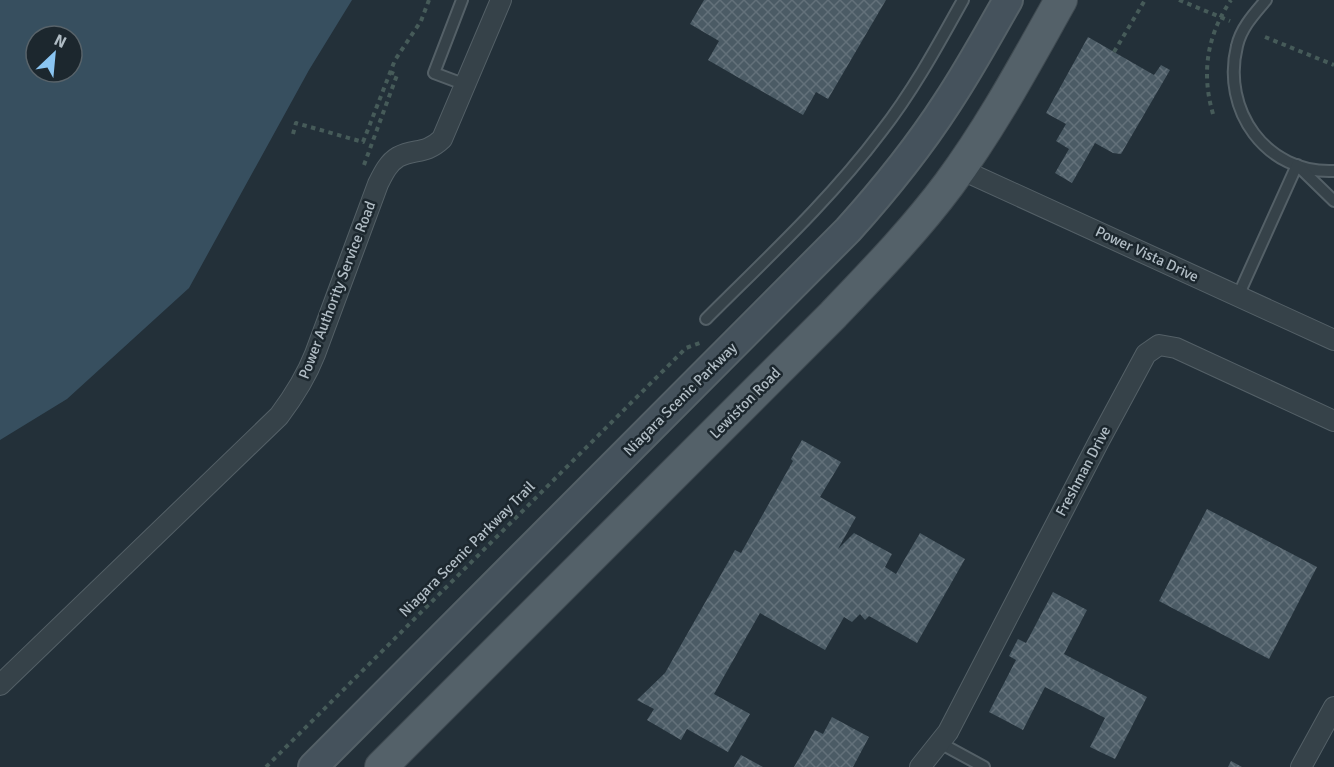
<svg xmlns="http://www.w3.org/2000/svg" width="1334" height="767" font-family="Signika,sans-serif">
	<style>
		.water { fill: #374f5f; fill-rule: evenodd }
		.building { fill: url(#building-cross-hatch) }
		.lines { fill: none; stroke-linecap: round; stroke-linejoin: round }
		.service-casing { stroke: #546067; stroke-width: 14 }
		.minor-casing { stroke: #546067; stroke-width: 22 }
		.secondary-casing { stroke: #546067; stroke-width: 32 }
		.primary-casing { stroke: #404b52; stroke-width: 34 }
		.path { stroke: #465b59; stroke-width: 4; stroke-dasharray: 4.5 4.5; stroke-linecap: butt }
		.service { stroke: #364249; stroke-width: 10 }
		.minor { stroke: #364249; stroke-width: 20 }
		.secondary { stroke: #45525c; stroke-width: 28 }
		.primary { stroke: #546169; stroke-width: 32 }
		.labels { text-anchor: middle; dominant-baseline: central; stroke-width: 5; stroke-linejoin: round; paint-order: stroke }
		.street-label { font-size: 15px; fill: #b1bdc5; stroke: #1c272e }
	</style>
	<defs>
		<pattern id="building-cross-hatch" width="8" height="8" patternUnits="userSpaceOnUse" patternTransform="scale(1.5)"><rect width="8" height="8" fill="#4b5b65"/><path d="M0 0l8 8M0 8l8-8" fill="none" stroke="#63717a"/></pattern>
	</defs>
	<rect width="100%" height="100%" fill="#233039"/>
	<!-- water -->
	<path class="water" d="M0,0H352L309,70L189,288L67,399L0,440ZM36,36H72V72H36Z"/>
	<!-- building -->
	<g class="building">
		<path d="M704,0H886L828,99L816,92L803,115L708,60L719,41L690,24Z"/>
		<path d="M1088,37L1154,75L1161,65L1170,70L1121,154L1113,153L1095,143L1072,183L1055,173L1069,149L1056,141L1066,124L1046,113Z"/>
		<path d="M802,440L841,462L820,497L856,517L838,549L854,533L892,554L885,567L896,574L920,533L965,559L917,643L869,616L865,620L860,614L852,622L844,617L825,650L760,613L714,694L750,714L728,752L687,729L681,740L647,720L654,709L637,700L665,673L735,550L741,553L793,461L791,459Z"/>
		<path d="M1207,509L1317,567L1269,659L1159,601Z"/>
		<path d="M1053,592L1087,610L1064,654L1147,697L1115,759L1090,747L1105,718L1045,687L1023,730L989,712L1016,660L1009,656L1018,639L1026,643Z"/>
		<path d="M832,717L869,737L853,767H794L815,730L823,734Z"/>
		<path d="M741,755L763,767H734Z"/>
		<path d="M1231,761L1242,767H1228Z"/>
	</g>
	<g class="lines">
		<defs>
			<g id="service">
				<path d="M462,0L434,73L466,85"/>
				<path d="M1266,0C1254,14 1241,28 1237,46C1221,110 1266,174 1334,171"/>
				<path d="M1238,296L1297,165L1334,201"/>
				<path d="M706,319C766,259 830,200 881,132C913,91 938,45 963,0"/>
				<path d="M940,743L984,767"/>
			</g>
			<g id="minor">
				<path d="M960,169L1334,340"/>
				<path d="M0,685L279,416C294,396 306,377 315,354L378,184C383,174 388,163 398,157C415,148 425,155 442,139L501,0"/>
				<path d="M920,767L948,732L1098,443L1146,354L1159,345L1176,348L1334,421"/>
				<path d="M1301,767L1334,707"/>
			</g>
			<path id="secondary" d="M313,767L848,230C884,190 918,148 947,103C969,70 988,35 1008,0"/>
			<path id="primary" d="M381,767L833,315C873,273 914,231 949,184C992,126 1026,62 1061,0"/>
		</defs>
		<!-- service casing -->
		<use href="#service" class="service-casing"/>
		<!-- minor casing -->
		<use href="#minor" class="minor-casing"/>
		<!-- secondary casing -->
		<use href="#secondary" class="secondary-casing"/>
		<!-- primary casing -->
		<use href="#primary" class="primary-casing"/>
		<!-- path -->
		<g class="path">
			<path d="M1179,0L1230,21"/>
			<path d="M1265,37L1334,65"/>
			<path d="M1114,52L1145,0"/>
			<path d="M1213,114C1201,73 1207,35 1231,0"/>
			<path d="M293,134L296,123L363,142L395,60L421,21L429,0"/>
			<path d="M364,165L397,75L390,72"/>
			<path d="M266,767L686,348L700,343"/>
		</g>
		<!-- service -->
		<use href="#service" class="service"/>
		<!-- minor -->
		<use href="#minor" class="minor"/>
		<!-- secondary -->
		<use href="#secondary" class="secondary"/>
		<!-- primary -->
		<use href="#primary" class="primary"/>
	</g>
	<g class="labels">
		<!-- street labels -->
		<g class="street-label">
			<text transform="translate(1147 254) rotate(25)">Power Vista Drive</text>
			<text transform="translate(337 290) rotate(-69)">Power Authority Service Road</text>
			<text transform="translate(680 399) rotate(-45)">Niagara Scenic Parkway</text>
			<text transform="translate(745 403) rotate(-45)">Lewiston Road</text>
			<text transform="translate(1083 471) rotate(-62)">Freshman Drive</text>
			<text transform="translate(467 549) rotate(-45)">Niagara Scenic Parkway Trail</text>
		</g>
	</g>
	<!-- north arrow -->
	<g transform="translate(54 54) rotate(26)"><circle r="28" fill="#1c272e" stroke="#58636a" stroke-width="1.5"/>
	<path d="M0-4.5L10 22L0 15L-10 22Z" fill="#8ac5f2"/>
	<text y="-9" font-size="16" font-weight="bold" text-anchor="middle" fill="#b1bdc5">N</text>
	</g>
</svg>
